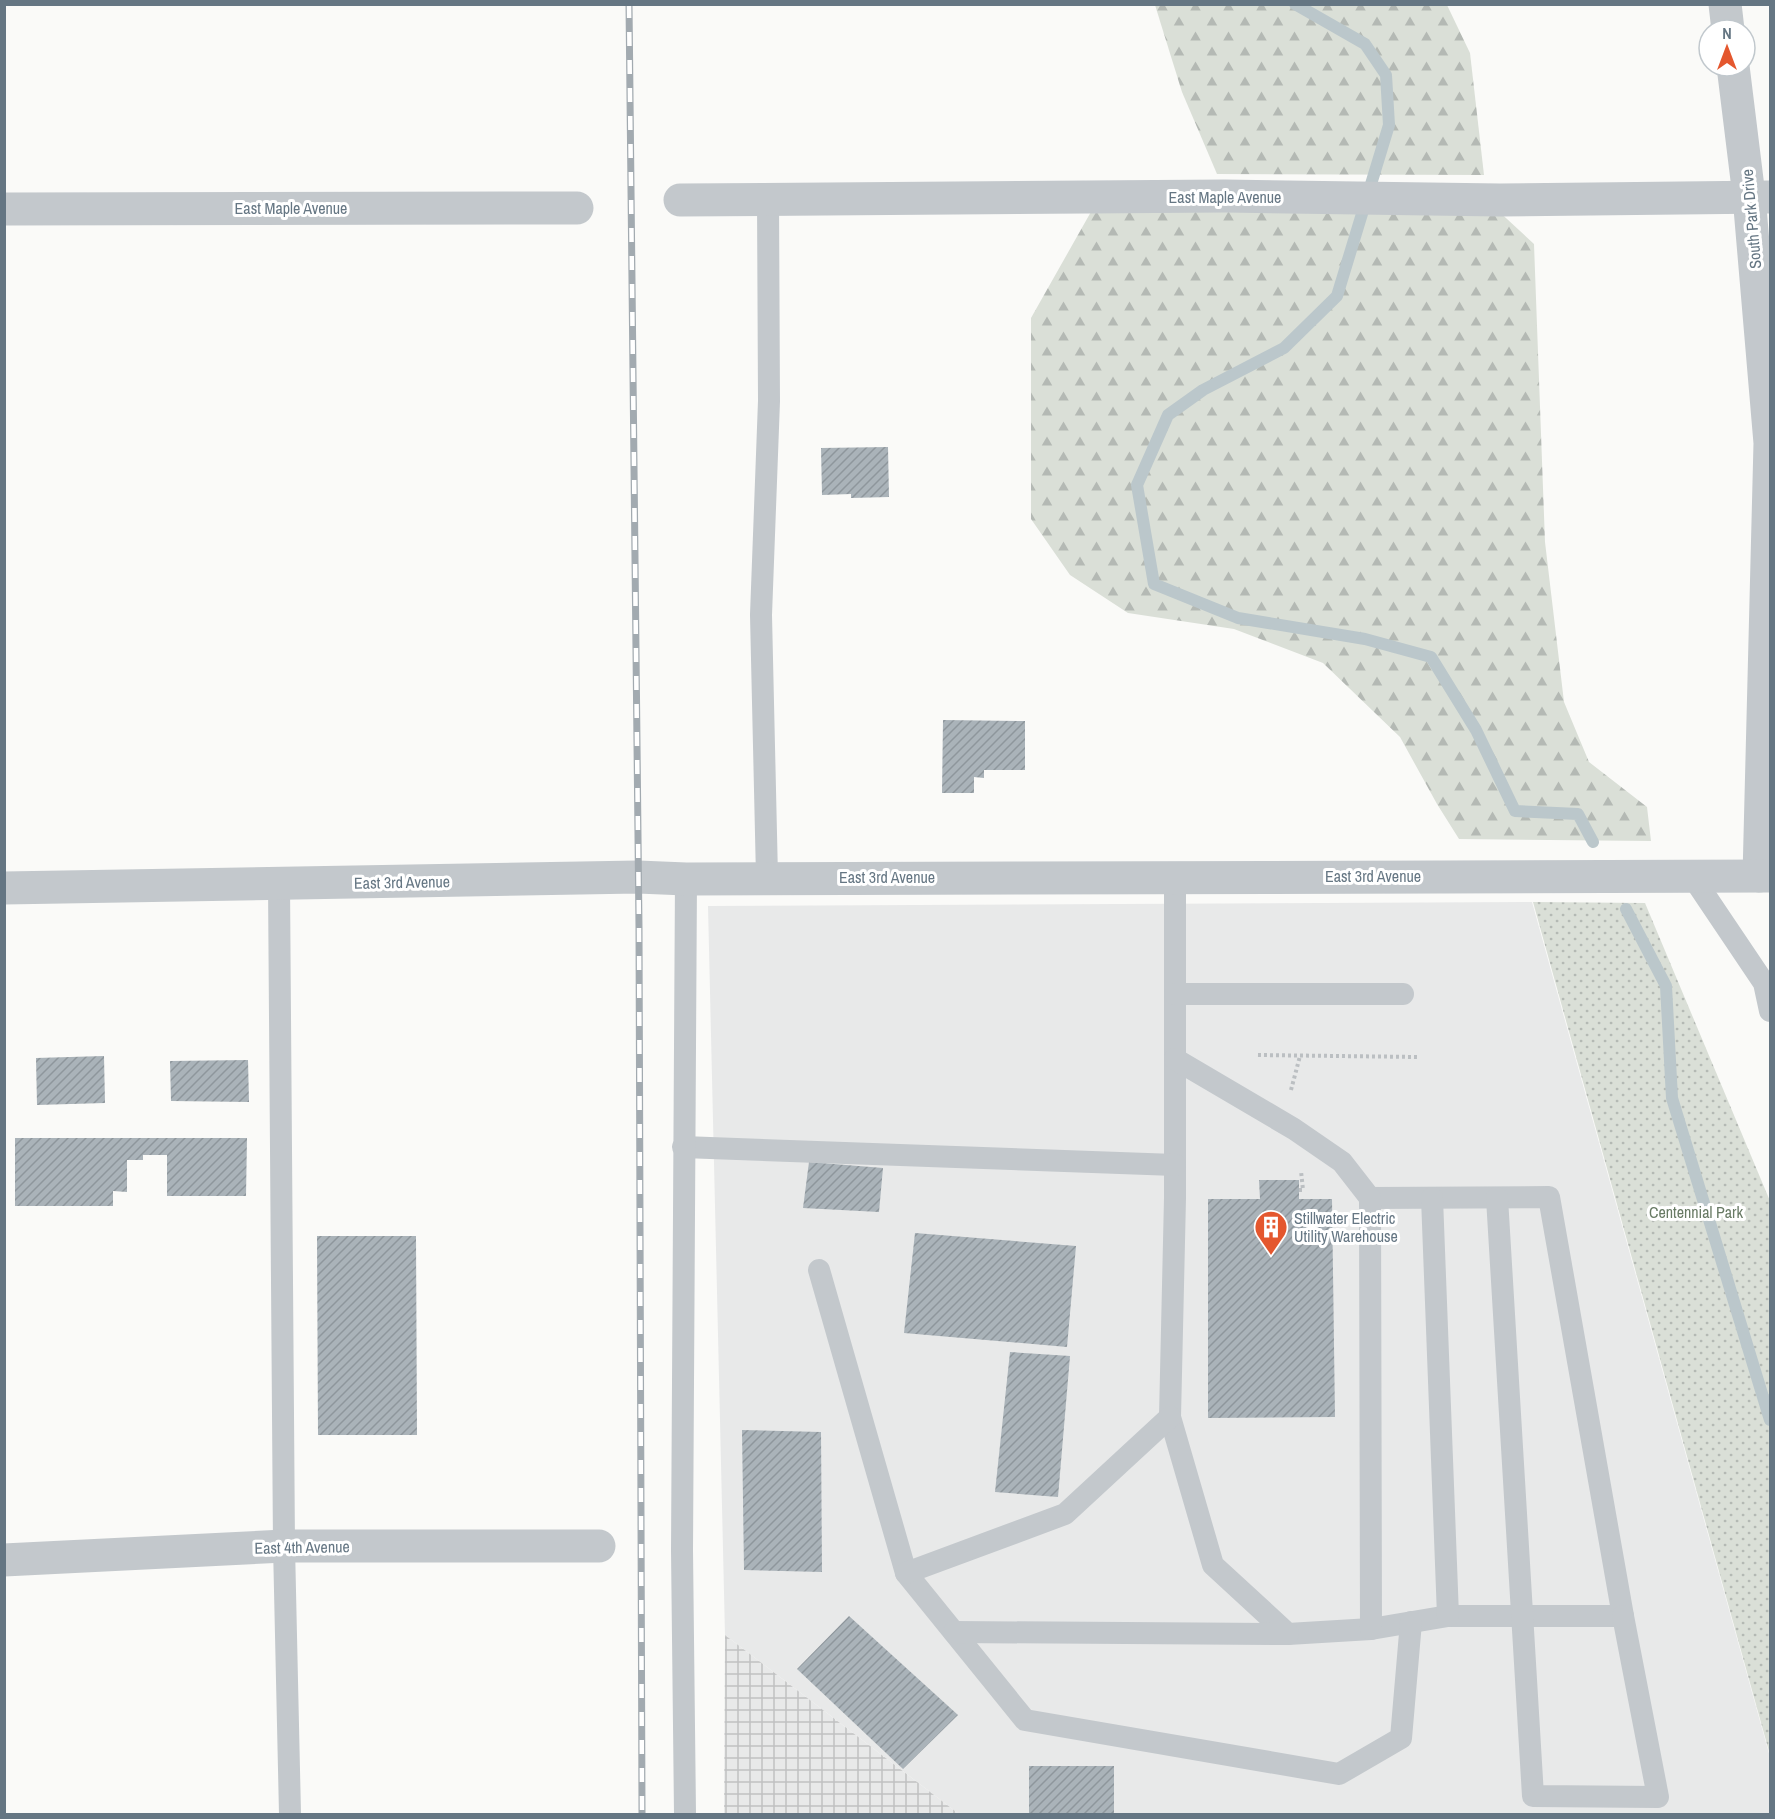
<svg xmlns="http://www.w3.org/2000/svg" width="1775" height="1819" font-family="'Archivo Narrow',sans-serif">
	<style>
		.built { fill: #e8e9e9 }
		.industrial { fill: url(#industrial-grid) }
		.grass { fill: url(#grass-dots) }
		.forest { fill: url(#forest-firs) }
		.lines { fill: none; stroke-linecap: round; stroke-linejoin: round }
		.stream { stroke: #bbc7cb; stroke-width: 12 }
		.building { fill: url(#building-hatch) }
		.path { stroke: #bbbfc2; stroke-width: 4; stroke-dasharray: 3 3; stroke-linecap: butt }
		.service { stroke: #c3c8cc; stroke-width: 22 }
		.minor { stroke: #c3c8cc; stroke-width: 33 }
		.tertiary { stroke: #c3c8cc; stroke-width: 33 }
		.rail-casing { stroke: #a2aab0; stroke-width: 7 }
		.rail { stroke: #fff; stroke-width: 4.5; stroke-dasharray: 14; stroke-linecap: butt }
		.labels { text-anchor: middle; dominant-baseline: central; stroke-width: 6; stroke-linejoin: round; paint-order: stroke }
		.street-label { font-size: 16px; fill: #657683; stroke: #fff }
		.park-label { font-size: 16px; fill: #687a64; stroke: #fff }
		.poi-label { font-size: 16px; fill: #657683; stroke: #fff; text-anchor: start }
	</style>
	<defs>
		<pattern id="industrial-grid" width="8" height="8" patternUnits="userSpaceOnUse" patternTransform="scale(1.5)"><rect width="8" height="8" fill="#e8e9e9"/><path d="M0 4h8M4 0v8" fill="none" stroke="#c0c1c2"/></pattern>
		<pattern id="grass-dots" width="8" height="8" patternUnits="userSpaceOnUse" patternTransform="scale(1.5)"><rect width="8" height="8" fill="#dadfd7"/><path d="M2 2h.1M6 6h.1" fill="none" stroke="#b4b9b4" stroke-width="1.8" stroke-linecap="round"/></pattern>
		<pattern id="forest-firs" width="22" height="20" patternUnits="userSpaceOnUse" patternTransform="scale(1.5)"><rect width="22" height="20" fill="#dadfd7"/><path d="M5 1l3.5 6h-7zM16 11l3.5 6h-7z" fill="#b4b9b4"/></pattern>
		<pattern id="building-hatch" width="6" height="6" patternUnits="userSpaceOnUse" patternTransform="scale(1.5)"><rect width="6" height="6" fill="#aab3b9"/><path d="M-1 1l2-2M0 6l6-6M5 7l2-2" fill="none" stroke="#8e969c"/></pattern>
	</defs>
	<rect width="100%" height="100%" fill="#fafaf8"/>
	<!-- built -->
	<path class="built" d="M1532,902L1770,1757V1814H959L725,1635L708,906Z"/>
	<!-- industrial -->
	<path class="industrial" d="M725,1635L959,1814H724Z"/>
	<!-- grass -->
	<path class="grass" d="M1533,902L1645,903L1770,1201V1755Z"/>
	<!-- forest -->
	<g class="forest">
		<path d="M1155,5H1447L1470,53L1484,175L1217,174L1182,92Z"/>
		<path d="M1494,207L1534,244L1545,542L1564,702L1589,762L1647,807L1651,841L1459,839L1437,804L1400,737L1323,663L1234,629L1128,613L1070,575L1031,519V318L1092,210Z"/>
	</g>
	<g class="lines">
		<!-- stream -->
		<g class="stream">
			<path d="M1295,4L1365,44L1386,75L1389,125L1337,296L1284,348L1203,390L1168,415L1137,485L1154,584L1238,618L1365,639L1431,657L1476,730L1515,811L1578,814L1593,842"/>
			<path d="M1626,909L1666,986L1672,1098L1770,1420"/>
		</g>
	</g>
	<!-- building -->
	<g class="building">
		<path d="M888,447L889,497L851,498V494L822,495L821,448Z"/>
		<path d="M943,720L1025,721V770H984V778L974,777V793H942Z"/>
		<path d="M104,1056L105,1103L37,1105L36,1058Z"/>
		<path d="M248,1060L249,1102L171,1101L170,1061Z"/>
		<path d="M15,1138H247L246,1196H167V1155H143V1160H127V1192L113,1191V1206H15Z"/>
		<path d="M809,1162L883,1168L879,1212L803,1208Z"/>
		<path d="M1259,1180H1299V1199H1332L1335,1417L1208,1418V1199H1260Z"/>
		<path d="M915,1233L1076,1246L1067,1347L904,1333Z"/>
		<path d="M317,1236H416L417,1435H318Z"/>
		<path d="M1010,1352L1070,1356L1058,1497L995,1492Z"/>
		<path d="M742,1430L821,1432L822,1572L744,1570Z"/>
		<path d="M849,1616L958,1715L903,1769L797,1669Z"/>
		<rect x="1029" y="1766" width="85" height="47"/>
	</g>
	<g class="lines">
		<!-- path -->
		<g class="path">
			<path d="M1258,1055L1417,1057"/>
			<path d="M1291,1090L1300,1056"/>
			<path d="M1299,1190H1303L1301,1171"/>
		</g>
		<!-- service -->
		<g class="service">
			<path d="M1175,876V1198L1170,1417L1213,1565L1288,1634L1371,1629L1448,1616H1623L1549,1197L1370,1198"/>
			<path d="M1692,876L1764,983L1770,1011"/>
			<path d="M767,877L761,615L769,401L768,200"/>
			<path d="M279,884L284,1546L290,1814"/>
			<path d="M1175,994H1403"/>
			<path d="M1175,1059L1294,1129L1342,1162L1370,1198L1371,1629"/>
			<path d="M683,1147L1175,1165"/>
			<path d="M1432,1198L1448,1616"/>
			<path d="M1497,1198L1533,1796L1658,1797L1623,1616"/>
			<path d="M819,1270L906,1573L1025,1720L1339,1774L1401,1738L1411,1622"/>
			<path d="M906,1573L1065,1514L1170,1417"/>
			<path d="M954,1632L1288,1634"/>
			<path d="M685,1814L682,1550L686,879"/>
		</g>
		<!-- minor -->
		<g class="minor">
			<path d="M1725,4L1728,30"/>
			<path d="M1733,66L1749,196L1770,443L1759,876"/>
			<path d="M680,200L1225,196L1500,200L1770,197"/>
			<path d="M4,209L577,208"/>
			<path d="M4,1560L284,1546H599"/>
		</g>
		<!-- tertiary -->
		<path class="tertiary" d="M4,888L638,877L686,879L1770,876"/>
		<defs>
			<path id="rail" d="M629,4L639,928L642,1814"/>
		</defs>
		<!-- rail casing -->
		<use href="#rail" class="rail-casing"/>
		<!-- rail -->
		<use href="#rail" class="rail"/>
	</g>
	<!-- icons -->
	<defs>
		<symbol id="building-pin" viewBox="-11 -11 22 30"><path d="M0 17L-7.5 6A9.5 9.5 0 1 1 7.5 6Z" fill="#e4572e" stroke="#fff"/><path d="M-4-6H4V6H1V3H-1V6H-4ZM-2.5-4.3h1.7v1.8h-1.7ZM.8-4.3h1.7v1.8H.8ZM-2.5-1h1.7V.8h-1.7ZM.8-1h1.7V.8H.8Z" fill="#fff"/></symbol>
	</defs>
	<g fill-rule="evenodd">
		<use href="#building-pin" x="1252" y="1208" width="38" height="52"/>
	</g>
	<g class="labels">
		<!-- street labels -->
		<g class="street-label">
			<text x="1225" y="197">East Maple Avenue</text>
			<text x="291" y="208">East Maple Avenue</text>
			<text transform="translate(1751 219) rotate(-95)">South Park Drive</text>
			<text x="1373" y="876">East 3rd Avenue</text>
			<text x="887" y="877">East 3rd Avenue</text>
			<text transform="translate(402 882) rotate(-1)">East 3rd Avenue</text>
			<text transform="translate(302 1547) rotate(-1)">East 4th Avenue</text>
		</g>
		<!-- park labels -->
		<g class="park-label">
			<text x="1696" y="1212">Centennial Park</text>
		</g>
		<!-- poi labels -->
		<g class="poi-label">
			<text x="1294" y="1218">Stillwater Electric<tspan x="1294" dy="18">Utility Warehouse</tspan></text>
		</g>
	</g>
	<!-- border -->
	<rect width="1775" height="1819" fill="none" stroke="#657683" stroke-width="12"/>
	<!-- north arrow -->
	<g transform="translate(1727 48)"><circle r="28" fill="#ffffff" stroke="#c1c8cd" stroke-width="1.5"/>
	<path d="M0-4.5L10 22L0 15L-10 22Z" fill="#e4572e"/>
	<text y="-9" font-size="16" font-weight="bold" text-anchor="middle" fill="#657683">N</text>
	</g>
</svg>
